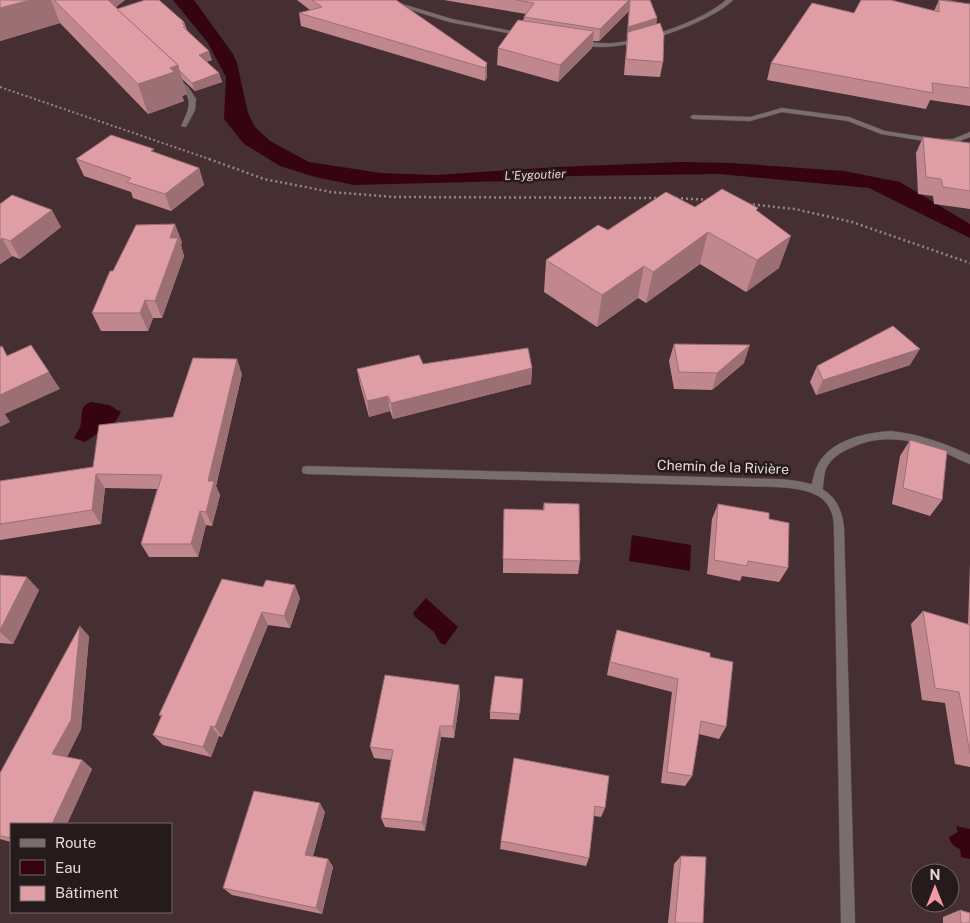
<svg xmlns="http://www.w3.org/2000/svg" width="970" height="923" font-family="'Public Sans',sans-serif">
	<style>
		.water { fill: #360411 }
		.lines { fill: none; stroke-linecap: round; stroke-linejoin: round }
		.lane-casing { stroke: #634d50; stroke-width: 1 }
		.street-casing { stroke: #634d50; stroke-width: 1 }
		.path-far1 { stroke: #988486; stroke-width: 2; stroke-dasharray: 2 2.5; stroke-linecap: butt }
		.path { stroke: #988486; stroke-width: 2.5; stroke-dasharray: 2 3; stroke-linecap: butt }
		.lane { fill: #796d6e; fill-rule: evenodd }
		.street { fill: #796d6e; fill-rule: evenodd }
		.wall { fill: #c0888e }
		.shaded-wall { fill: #9c6f74 }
		.building { fill: #df9ea5; stroke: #9c6f74 }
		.labels { text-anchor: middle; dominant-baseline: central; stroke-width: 5; stroke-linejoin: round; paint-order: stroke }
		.far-water-label { font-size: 12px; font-style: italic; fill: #f4ced2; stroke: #251a1c }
		.street-label { font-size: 14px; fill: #e8d8d9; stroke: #251a1c }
	</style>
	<rect width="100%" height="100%" fill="#462f32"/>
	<!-- water -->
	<g class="water">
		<path d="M173,0H194L233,54L237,63L248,113L255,127L270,141L309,162L381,173L435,175L557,167L682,162L731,163L844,171L900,182L970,224V238L869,188L719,174L571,176L510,181L354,185L315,177L280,166L244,144L224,119L226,77L208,43Z"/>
		<path d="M91,402L109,405L121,412L116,421L85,442L74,438C76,434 79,430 80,427C84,417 77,407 91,402Z"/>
		<path d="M632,535L691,545L690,571L629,561Z"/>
		<path d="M426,598L458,627L445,645L440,643L434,632L415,617L413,613Z"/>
		<path d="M956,826L970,829V859L961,857L960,849C953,846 951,844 949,837L958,832Z"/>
	</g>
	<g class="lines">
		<defs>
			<g id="lane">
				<path d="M939,0H949L970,5V9Z"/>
				<path d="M172,76H176L189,88L196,99L195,110L186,127L181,126C193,102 192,97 172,78Z"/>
				<path d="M782,108L849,117L885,131L937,139H953L970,132V137L954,143H937L881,134L848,121L782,112L750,121L693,119L690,117L693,115L750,117Z"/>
				<path d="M891,431C919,434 944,443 970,455V464C959,460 949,454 938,450C912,439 880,434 853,447C843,451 834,456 828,465C822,474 825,485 821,494H813C811,488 812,481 814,475C822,442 861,433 891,431Z"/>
			</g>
			<g id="street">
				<path d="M380,0H389L452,19L526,34L523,36L449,22Z"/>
				<path d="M726,0H733C709,25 607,60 576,42L579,40C590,42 602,44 614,43C646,40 702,21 726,0Z"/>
				<path d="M307,466L776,479C812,481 840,487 844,528L855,923H841L834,533C834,526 834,516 830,509C822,490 794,488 776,487L307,474L303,473L302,470L303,467Z"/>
			</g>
		</defs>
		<!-- lane casing -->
		<use href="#lane" class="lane-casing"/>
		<!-- street casing -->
		<use href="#street" class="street-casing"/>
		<!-- path-far1 -->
		<path class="path-far1" d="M0,87L212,160"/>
		<!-- path -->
		<g class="path">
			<path d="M209,159L264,179L331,192L394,197L660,198"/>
			<path d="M676,198L710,200"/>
			<path d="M748,204L795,209L852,222L970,263"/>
		</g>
		<!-- lane -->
		<use href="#lane" class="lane"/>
		<!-- street -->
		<use href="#street" class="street"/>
	</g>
	<!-- wall -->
	<g class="wall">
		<path d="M0,0H125L116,7L117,9L184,22L187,30L212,60L206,62L219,73L222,82L195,91L182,79L187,94L182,96L184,101L148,114L60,23L0,41Z"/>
		<path d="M297,0H396L487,63V77L485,81L301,26L299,13L310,10Z"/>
		<path d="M444,0H650L657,18L656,24L663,62L660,77L624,75L629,11L599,41H593L592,48L558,82L497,65L498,48L523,21L524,17L526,14Z"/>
		<path d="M939,0L970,4V106L930,100L926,109L767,80L771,63L854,13L934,11Z"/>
		<path d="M923,137L970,143V209L934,204L933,196L918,194L916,153Z"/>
		<path d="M155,153L199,168L204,185L171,211L133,198L131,192L84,176L76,159Z"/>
		<path d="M0,204L61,227L20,259L12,256L0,264Z"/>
		<path d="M695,207L757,211L779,268L746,292L700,264L646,303L638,298L597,327L544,292L546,260L608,230Z"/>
		<path d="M182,242L181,245L184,256L162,318H153L148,331H101L92,313L113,271Z"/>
		<path d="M674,344L744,363L712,390L674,389L669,361Z"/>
		<path d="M423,364L532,368L531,384L393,419L390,411L369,417L360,384L357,369Z"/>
		<path d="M910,365L816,395L810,382L817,366Z"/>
		<path d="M242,374L216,486L220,495L212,526L206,525L198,557H149L141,544L157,489L105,488L101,524L0,540V481L93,467Z"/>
		<path d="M910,440L942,500L930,516L892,504L900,456Z"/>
		<path d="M544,503L580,561L578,574L503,573L504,509L543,510Z"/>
		<path d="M718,504L769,519L788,568L779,582L742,576L740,581L707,574L712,519Z"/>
		<path d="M970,562V767L955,764L945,703L922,700L911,624L923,611L968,624Z"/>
		<path d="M0,575L39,590L13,644L0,643Z"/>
		<path d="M222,579L300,598L290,628L268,625L222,737L219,736L211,757L163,745L153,735L162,717L159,715Z"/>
		<path d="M617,630L710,657L726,727L719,739L699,734L692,776L685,786L661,783L672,692L607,675L613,644Z"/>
		<path d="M89,636L81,729L67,757L82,760L92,769L67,824H11V842L0,839V773Z"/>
		<path d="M523,679L519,720L490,719V712Z"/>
		<path d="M459,685L460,697L454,738L441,737L425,831L385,827L381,818L391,760L374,758L370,747Z"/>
		<path d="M514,758L605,808L601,817L594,816L589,858L586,866L500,849L501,841Z"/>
		<path d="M325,812L313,856L328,859L333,867L322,914L232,895L223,888Z"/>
		<path d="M681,856L703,923H668L674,864Z"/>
		<path d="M960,910L970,923H943V917Z"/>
	</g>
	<!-- shaded-wall -->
	<g class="shaded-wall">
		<path d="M30,0H51L60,23L0,41V8Z"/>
		<path d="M107,0H124L111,11Z"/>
		<path d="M629,0H630L629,11L599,41L600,29Z"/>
		<path d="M657,18L655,31L628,32L626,39L628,27Z"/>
		<path d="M594,31L592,48L558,82L560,65Z"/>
		<path d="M209,51L212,60L201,63L199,55Z"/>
		<path d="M487,63V77L485,81V68Z"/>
		<path d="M178,65L187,94L182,96L184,101L148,114L138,84L170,68Z"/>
		<path d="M219,73L222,82L195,91L192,83Z"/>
		<path d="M199,168L204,185L171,211L165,194Z"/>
		<path d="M52,210L61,227L20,259L10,241Z"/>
		<path d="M175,224L182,242L181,245L184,256L162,318L155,301L170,238Z"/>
		<path d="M708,232L700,264L646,303L653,272Z"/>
		<path d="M791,236L779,268L746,292L757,260Z"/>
		<path d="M2,238L12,256L0,264V240Z"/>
		<path d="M644,266L638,298L597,327L602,295Z"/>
		<path d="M145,300L153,318L148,331L140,313Z"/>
		<path d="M750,345L744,363L712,390L717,373Z"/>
		<path d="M920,349L910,365L816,395L823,380Z"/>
		<path d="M237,359L242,374L216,486L220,495L212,526L206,512L208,481Z"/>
		<path d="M532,368L531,384L393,419L391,403Z"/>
		<path d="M49,372L60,389L5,414L10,422L0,427V395Z"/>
		<path d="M388,396L390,411L369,417L367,401Z"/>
		<path d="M96,474L105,488L101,524L92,510Z"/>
		<path d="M200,511L206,525L198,557L191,544Z"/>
		<path d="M27,577L39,590L13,644L0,632V630Z"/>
		<path d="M295,585L300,598L290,628L284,616Z"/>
		<path d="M262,612L268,625L222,737L215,727Z"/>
		<path d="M80,626L89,636L81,729L64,763L52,754Z"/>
		<path d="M459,685L460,697L454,738L453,726Z"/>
		<path d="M211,726L219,736L211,757L203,747Z"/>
		<path d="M440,726L441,737L425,831L422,822Z"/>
		<path d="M82,760L92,769L67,824H52Z"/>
		<path d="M320,803L325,812L311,863L305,855Z"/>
		<path d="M328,859L333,867L322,914L316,908Z"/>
	</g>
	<!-- building -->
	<g class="building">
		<path d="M0,0H30L0,8Z"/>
		<path d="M54,0H108L178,65L170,68L174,72L138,84Z"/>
		<path d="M145,0H159L184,22L182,23L185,26L183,27L209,51L199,55L219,73L192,83L179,70L178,65L117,9Z"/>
		<path d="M312,0H396L487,63L485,68L299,13L322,7Z"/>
		<path d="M516,0H629L600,29L524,17L534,3Z"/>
		<path d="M630,0H650L657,18L628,27Z"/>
		<path d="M861,0H891L939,12V0L970,4V88L932,83L933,93L771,63L812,3L854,13Z"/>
		<path d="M518,20L594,31L560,65L498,48Z"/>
		<path d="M660,23L664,34L663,62L626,59L628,32Z"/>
		<path d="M111,135L154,149L151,151L199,168L165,194L127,182L131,178L76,159Z"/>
		<path d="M923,137L970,143V191L943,187L941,179L926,177Z"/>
		<path d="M722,189L758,208L756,210L791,236L757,260L708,232L653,272L644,266L602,295L546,260L598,225L608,230L666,192L695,207Z"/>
		<path d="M12,195L52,210L10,241L2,238L0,240V204Z"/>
		<path d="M175,224L170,238H178L155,301L145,300L140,313H92L110,271H113L136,225Z"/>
		<path d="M893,326L920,349L823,380L817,366Z"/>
		<path d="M674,344L750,345L717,373L679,372Z"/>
		<path d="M31,345L49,372L0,395V347L2,346L7,356Z"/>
		<path d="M528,348L532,368L391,403L388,396L367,401L357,369L419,355L423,364Z"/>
		<path d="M193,358L237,359L208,481H214L206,512L200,511L191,544H141L162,475L96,474L92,510L0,524V481L93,467L99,425L173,417Z"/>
		<path d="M910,440L947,451L942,500L903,488Z"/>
		<path d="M544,503L579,504L580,561L503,559L504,509L544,510Z"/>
		<path d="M718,504L769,513V519L789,523L788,568L748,561L747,566L714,560Z"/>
		<path d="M0,575L27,577L0,630Z"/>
		<path d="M222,579L263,587L266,580L295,585L284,616L262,612L215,727L211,726L203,747L153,735L162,715H159Z"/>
		<path d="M923,611L970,625V754L959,692L935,688Z"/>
		<path d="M80,626L71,720L52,754L82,760L52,824H11V838L0,836V773Z"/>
		<path d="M617,630L710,653V657L733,662L726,727L701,721L692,776L667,772L678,679L610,662Z"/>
		<path d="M385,675L459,685L453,726H440L422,822L381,818L393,750L370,747Z"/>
		<path d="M495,676L523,679L520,714L490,712Z"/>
		<path d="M514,758L609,776L605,808L595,806L589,858L501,841Z"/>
		<path d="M254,791L320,803L305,855L328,859L316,908L223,888Z"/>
		<path d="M681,856L706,857L703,923H675Z"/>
		<path d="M960,910L970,913V923H961Z"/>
	</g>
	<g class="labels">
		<!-- far-water labels -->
		<g class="far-water-label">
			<text transform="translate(535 175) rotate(-2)">L'Eygoutier</text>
		</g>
		<!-- street labels -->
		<g class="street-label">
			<text transform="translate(723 467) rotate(2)">Chemin de la Rivière</text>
		</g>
	</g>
	<!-- legend -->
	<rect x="10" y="823" width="162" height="90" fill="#251a1c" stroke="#736668"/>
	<rect x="20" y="839" width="25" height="8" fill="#796d6e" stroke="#736668"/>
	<text x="55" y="848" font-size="15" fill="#e8d8d9">Route</text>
	<rect x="20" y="860" width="25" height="15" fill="#360411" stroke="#736668"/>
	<text x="55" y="873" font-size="15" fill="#e8d8d9">Eau</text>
	<rect x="20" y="886" width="25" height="15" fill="#df9ea5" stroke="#736668"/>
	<text x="55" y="898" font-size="15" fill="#e8d8d9">Bâtiment</text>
	<!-- north arrow -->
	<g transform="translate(935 888)"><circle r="24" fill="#251a1c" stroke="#736668"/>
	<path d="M0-4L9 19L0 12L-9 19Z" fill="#f49aa6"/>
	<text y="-8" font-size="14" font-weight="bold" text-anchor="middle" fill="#e8d8d9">N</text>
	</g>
</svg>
